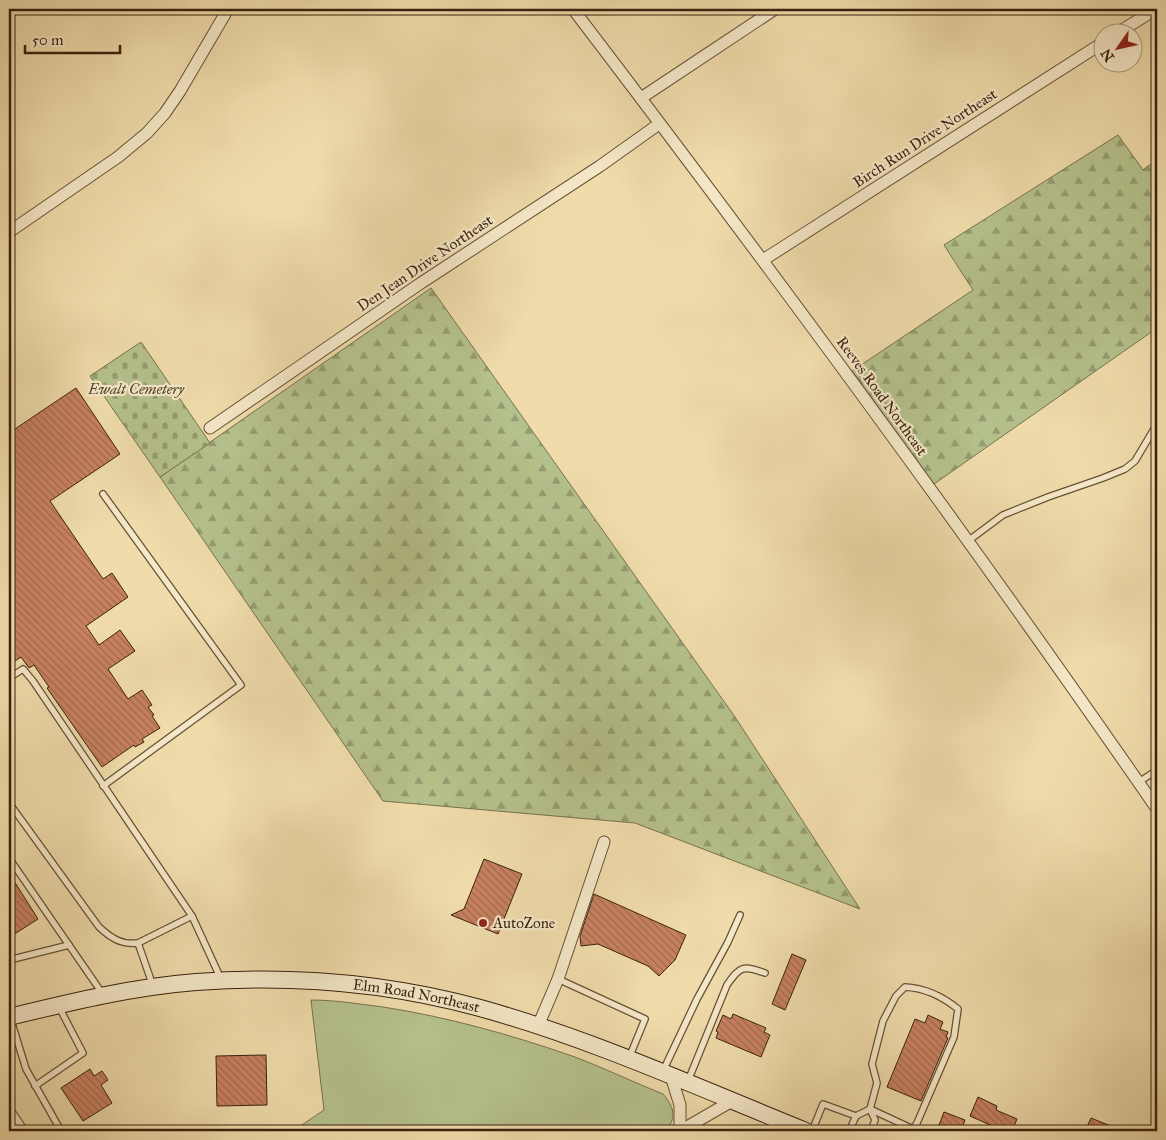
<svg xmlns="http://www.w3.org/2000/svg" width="1166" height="1140" font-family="'IM FELL Great Primer',serif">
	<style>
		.grass { fill: #b5c18c; stroke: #77714d }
		.forest { fill: url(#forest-firs); stroke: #77714d }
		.cemetery { fill: url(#cemetery-stones); stroke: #77714d }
		.building { fill: url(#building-back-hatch); stroke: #39210e }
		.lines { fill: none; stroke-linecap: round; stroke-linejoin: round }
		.lane-casing { stroke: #675035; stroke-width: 8 }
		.street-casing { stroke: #675035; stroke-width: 13 }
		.secondary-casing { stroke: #39210e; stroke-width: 18 }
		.lane { stroke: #f5e8c8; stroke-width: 5.5 }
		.street { stroke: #f5e8c8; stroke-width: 11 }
		.secondary { stroke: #f5e8c8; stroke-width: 16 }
		.poi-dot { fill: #8f2418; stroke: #f5e8c8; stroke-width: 2 }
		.labels { text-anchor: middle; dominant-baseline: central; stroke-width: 4.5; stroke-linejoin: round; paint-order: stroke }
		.street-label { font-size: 15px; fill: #39210e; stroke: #f5e8c8 }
		.park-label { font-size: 15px; font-style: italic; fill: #58492e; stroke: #f5e8c8 }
		.poi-label { font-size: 15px; fill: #39210e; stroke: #f5e8c8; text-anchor: start }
	</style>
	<defs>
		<pattern id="forest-firs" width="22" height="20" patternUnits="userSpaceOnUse" patternTransform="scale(1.25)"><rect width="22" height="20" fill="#b5c18c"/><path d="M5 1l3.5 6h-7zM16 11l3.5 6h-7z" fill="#949c71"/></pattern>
		<pattern id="cemetery-stones" width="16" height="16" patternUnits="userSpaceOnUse" patternTransform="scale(1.25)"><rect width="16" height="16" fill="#b5c18c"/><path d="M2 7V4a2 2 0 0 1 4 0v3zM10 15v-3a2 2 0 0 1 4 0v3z" fill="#949c71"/></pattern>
		<pattern id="building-back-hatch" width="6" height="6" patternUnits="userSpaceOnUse" patternTransform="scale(1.25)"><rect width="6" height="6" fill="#c88161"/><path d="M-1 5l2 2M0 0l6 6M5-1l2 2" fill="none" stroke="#a3694e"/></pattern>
	</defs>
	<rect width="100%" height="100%" fill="#f0dcab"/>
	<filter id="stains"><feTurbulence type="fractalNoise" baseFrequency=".004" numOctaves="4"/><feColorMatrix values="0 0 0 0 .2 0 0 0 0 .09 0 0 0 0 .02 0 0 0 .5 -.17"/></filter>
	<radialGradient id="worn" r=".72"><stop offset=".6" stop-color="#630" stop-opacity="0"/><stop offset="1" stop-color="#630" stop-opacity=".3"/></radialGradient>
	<!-- grass -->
	<path class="grass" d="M311,1000C335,1000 359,1004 383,1007C448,1017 512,1035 575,1057C604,1068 633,1082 663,1094C674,1107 677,1117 666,1131H293L324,1110Z"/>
	<!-- forest -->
	<g class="forest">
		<path d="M1118,135L1143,170L1157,159V328L934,484L852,371L973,290L944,245Z"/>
		<path d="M431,288L735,717L860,909L635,823L383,801L160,477Z"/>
	</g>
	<!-- cemetery -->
	<path class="cemetery" d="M141,342L210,443L160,477L90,376Z"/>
	<!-- building -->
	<g class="building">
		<path d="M76,388L120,454L50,501L103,579L112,573L128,597L86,626L99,645L120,630L135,651L108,669L128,699L142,690L152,705L148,707L154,715L152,716L160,728L142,739L144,742L135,747L134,745L102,767L47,688L49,687L34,665L29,668L21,657L9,665V433Z"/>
		<path d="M484,859L522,874L498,934L451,915L464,909Z"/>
		<path d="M9,873L38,919L13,935L9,929Z"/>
		<path d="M594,894L686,935L675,960L659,976L648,966L598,944L581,946L580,936Z"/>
		<path d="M792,954L806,960L785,1010L772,1004Z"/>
		<path d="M733,1014L766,1028L764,1032L770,1035L761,1057L716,1038L718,1032L716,1031L723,1015L731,1019Z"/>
		<path d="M928,1015L943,1022L940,1029L948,1032L946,1037L948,1038L921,1101L887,1087L915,1019L925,1023Z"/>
		<path d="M266,1055L267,1105L217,1106L216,1056Z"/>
		<path d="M90,1069L94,1076L102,1071L108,1080L101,1085L112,1103L83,1121L61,1088Z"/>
		<path d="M978,1097L997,1106L996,1110L1017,1119L1012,1131H995L997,1128L970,1116Z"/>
		<path d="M944,1112L965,1120L961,1131H953L939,1125Z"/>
		<path d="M1091,1118L1123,1131H1085Z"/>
	</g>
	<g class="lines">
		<defs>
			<g id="lane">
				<path d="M103,494L241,685L103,786"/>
				<path d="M968,541L1003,515L1048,497L1103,478L1125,469L1135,461L1157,424"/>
				<path d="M9,678L23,669L33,681L192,916L221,979"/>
				<path d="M1139,782L1157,770"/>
				<path d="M9,810L12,807L99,927C111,938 121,945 138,943L192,916"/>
				<path d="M9,858L102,993"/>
				<path d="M138,943L153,986"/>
				<path d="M9,960L69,945"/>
				<path d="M558,979L645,1019L629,1058"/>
				<path d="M10,1017L26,1069L61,1131"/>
				<path d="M663,1071L697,999L728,942L740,915"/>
				<path d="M688,1081L727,985C740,966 743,965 765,973"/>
				<path d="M35,1086L83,1053L59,1007"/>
				<path d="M812,1131L823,1104L856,1116L870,1109L913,1129"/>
				<path d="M849,1131L856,1116"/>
				<path d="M871,1131L875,1120L870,1109L877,1083L872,1064L883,1021L896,996L905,987C925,988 942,996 958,1009L954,1037L917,1123L912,1131"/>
			</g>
			<g id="street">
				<path d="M573,9C773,271 969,537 1157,809"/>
				<path d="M1119,32L1156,9"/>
				<path d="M641,98L775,9"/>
				<path d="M9,232L118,157L147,133L165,113L180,91L228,9"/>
				<path d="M763,260L1104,42"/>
				<path d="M210,428L421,283L600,166L659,124"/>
				<path d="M538,1026L558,979L604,842"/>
				<path d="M671,1076L680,1105V1131"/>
				<path d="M9,1112L22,1131"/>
				<path d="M680,1131L732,1101"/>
			</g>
			<g id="secondary">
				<path id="s1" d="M9,1017C71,1002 132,987 196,982C291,975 388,983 480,1008C592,1039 699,1088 806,1131"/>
			</g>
		</defs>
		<!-- lane casing -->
		<use href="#lane" class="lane-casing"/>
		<!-- street casing -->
		<use href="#street" class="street-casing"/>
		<!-- secondary casing -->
		<use href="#secondary" class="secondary-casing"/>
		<!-- lane -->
		<use href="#lane" class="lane"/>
		<!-- street -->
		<use href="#street" class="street"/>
		<!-- secondary -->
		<use href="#secondary" class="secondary"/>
	</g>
	<!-- markers -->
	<circle class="poi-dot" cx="483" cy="923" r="5"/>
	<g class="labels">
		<!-- street labels -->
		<g class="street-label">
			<text transform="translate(925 138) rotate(-33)">Birch Run Drive Northeast</text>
			<text transform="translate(425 263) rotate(-34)">Den Jean Drive Northeast</text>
			<text transform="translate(882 396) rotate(54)">Reeves Road Northeast</text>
			<text stroke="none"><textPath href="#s1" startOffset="412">Elm Road Northeast</textPath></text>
		</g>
		<!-- park labels -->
		<g class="park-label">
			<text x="136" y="389">Ewalt Cemetery</text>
		</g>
		<!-- poi labels -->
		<g class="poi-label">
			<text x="493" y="923">AutoZone</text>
		</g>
	</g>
	<!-- margin -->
	<rect width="1166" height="1140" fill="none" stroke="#f0dcab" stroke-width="30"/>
	<rect x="10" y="10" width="1146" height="1120" fill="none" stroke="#39210e" stroke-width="2.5"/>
	<rect x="15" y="15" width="1136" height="1110" fill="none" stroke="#39210e"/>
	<!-- north arrow -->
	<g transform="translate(1118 48) rotate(236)"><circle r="24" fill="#f5e8c8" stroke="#aa987e"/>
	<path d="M0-4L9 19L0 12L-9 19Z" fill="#8f2418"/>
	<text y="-8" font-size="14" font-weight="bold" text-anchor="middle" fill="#39210e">N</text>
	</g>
	<!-- scale -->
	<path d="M25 45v8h95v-8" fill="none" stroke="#39210e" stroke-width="2.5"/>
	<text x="32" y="45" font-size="15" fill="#39210e" stroke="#f5e8c8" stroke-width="4" paint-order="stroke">50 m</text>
	<rect width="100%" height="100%" filter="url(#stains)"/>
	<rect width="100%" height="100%" fill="url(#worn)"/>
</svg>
